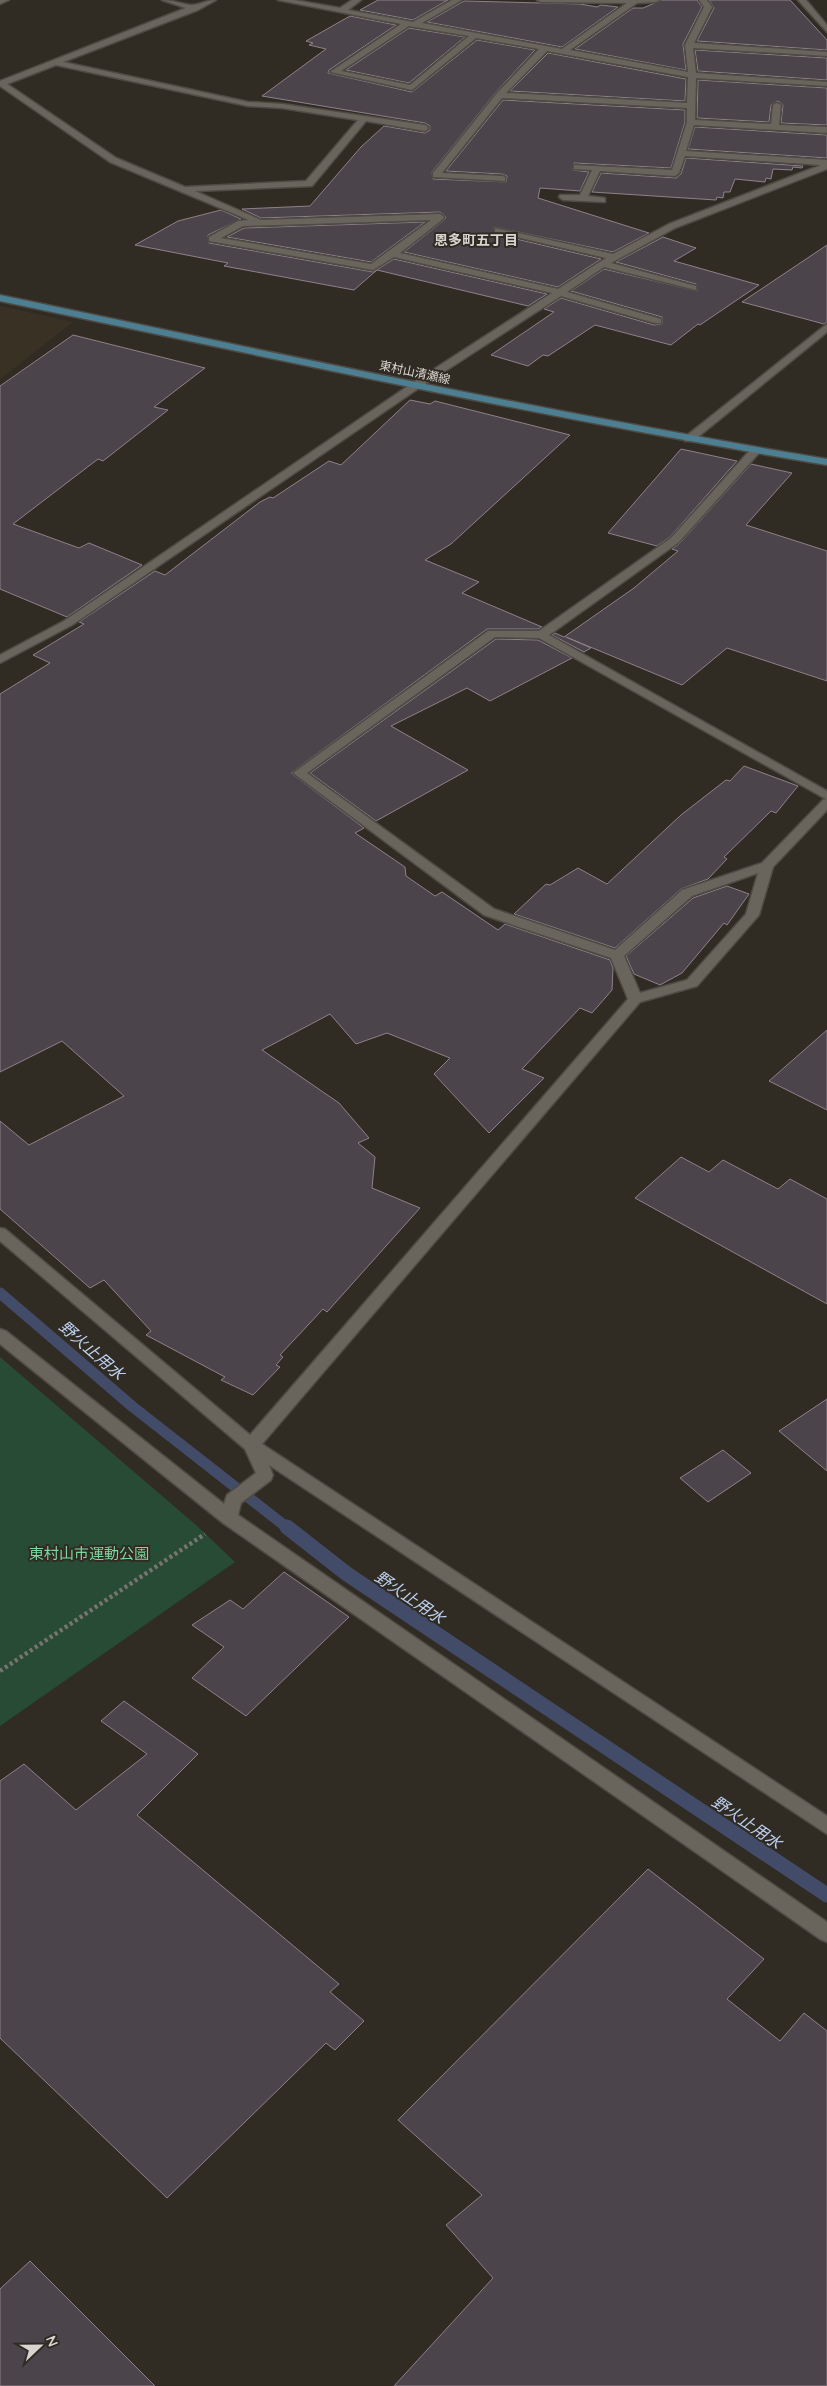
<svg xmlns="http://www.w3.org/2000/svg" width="827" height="2386" font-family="Quicksand,'Noto Sans JP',sans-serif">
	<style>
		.built { fill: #393224 }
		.green { fill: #284b35 }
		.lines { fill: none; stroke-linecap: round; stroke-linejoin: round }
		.stream-far1 { stroke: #424c69; stroke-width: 11 }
		.stream { stroke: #424c69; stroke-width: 15 }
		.building { fill: #4c444b; stroke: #8c828a }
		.minor-casing { stroke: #4e4a44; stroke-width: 3 }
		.major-casing { stroke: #4e4a44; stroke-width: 3 }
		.path { stroke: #78756e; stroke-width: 4.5; stroke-dasharray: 3 3; stroke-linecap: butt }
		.minor { fill: #6a655c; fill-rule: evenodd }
		.major { fill: #4d7f92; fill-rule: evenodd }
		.labels { text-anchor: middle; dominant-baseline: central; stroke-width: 4; stroke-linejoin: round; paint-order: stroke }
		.far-street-label { font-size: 12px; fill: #d8d5d0; stroke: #302c24 }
		.far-neighbourhood-label { font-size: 14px; font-weight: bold; fill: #d8d5d0; stroke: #302c24 }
		.park-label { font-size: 15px; fill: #7dd69e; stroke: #302c24 }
		.water-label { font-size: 16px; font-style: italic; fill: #bfd1f0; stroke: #302c24 }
	</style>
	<rect width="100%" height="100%" fill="#302c24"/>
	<!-- built -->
	<path class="built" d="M0,306L73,322L0,379Z"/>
	<!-- green -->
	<path class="green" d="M0,1357L196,1525L235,1562L0,1726Z"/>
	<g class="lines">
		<!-- stream-far1 -->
		<path class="stream-far1" d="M0,1293L133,1407L289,1529"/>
		<!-- stream -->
		<path class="stream" d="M287,1527L347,1574L827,1895"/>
	</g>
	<!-- building -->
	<g class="building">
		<path d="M378,0H448L413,20L360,10Z"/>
		<path d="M662,0H697L702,7L683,44L686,70L575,49L633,8H643Z"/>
		<path d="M709,0H790L827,40V50L697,41L714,8Z"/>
		<path d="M464,1L580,4L597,7L601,5L618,7L562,47L427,22Z"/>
		<path d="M350,16L396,25L329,70L328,73L412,92L477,40L535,50L496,92L432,172L433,179L506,182L507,176L502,174L446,171L503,100L685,110V122L671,168L574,163L573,170L589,172L580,191L540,188L538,198L649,233L613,252L494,227L495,234L601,259L558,287L404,252L444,220L446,217L440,212L261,218L242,209L310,206L361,147L384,126L425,133L430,130V126L425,123L262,96L326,49L309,45L313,43L306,41Z"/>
		<path d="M409,28L465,37L409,83L346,70Z"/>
		<path d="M695,50L827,58V80L698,71Z"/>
		<path d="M548,53L686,79L685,101L510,91Z"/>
		<path d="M698,80L827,88V125L781,123L783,105L778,101L771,105L769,122L697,118Z"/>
		<path d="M695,127L827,135V158L688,149Z"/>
		<path d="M686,158L803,166L802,168L793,167L792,170L773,169L771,179L766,178L765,182L735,179L730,192H724L723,198L717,197L716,200L592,192L601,173L676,178L681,174Z"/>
		<path d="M221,210L241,219L208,235L209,243L373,272L394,259L547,294L528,306L377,270L354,290L224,266L228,263L135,245L178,221Z"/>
		<path d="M425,222L371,262L227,237L244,228Z"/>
		<path d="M663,237L696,248L674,261L759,285L700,325L698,324L671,345L595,325L548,356L543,355L528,366L491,355L554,312L544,309L561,298L654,325L662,324V317L571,291L604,269L697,291L696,284L616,262Z"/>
		<path d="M827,245V322L824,324L742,302Z"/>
		<path d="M73,335L205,368L154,407L168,410L103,461L98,459L13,524L79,548L89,543L142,565L67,617L0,589V386Z"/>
		<path d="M410,400L430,404L435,401L570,435L451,544L425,560L479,582L462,593L542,627L538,629H487L291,773L364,828L355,833L405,867L406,876L435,896L442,892L498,930L505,924L610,960L613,968L612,990L592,1013L580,1008L522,1069L544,1078L489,1133L434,1074L450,1058L387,1033L356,1044L330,1014L262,1050L339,1103L369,1138L358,1143L375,1157L372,1188L420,1208L327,1312L323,1309L280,1355L283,1357L276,1365L280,1367L253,1395L221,1380L225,1377L146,1335L151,1331L104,1280L90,1288L0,1209V1121L29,1145L124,1096L62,1041L0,1072V694L50,663L33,655L84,624L79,622L155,571L165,575L260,502L270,497L273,498L329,461L341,465Z"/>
		<path d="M681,449L737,461L670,537L657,546L608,533Z"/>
		<path d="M751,464L792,473L746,525L827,551V681L727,648L682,685L566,637L591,648L584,652L552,635L555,633L564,637L634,588L678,551L672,549L680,543Z"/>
		<path d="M496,639L538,640L572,658L490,701L467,688L391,726L468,770L376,821L310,773Z"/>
		<path d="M744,766L798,786L776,813L771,811L724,857L727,859L708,879L681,889L615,948L514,914L546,884L550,885L578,868L607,884L681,815L726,780L730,781Z"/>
		<path d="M727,886L749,894L727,925L724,923L682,973L660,985L634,974L626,956L693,898Z"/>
		<path d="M827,1030V1110L769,1081Z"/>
		<path d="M681,1157L709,1172L723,1160L778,1189L790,1179L827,1199V1304L635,1198Z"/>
		<path d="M827,1399V1471L779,1431Z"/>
		<path d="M723,1450L751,1473L708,1502L680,1478Z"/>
		<path d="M284,1572L349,1617L246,1716L192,1678L224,1647L192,1625L230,1600L243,1609Z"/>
		<path d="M124,1701L198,1754L137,1815L339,1984L330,1992L364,2021L335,2050L326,2043L167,2198L0,2038V1781L24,1764L76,1810L147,1754L101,1721Z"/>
		<path d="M648,1869L764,1959L727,1999L780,2041L804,2013L827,2031V2386H394L493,2278L446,2225L482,2195L398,2120Z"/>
		<path d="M30,2261L155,2386H0V2289Z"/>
	</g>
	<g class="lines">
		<defs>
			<g id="minor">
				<path d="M0,0H9L0,4Z"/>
				<path d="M162,0C173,0 181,4 191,5C199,5 207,0 216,0L198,10L63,62L248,102L282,104L425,125L429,128L425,131L366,121L312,186L195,191L261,220L440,214L444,217L443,219L400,253L558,289L606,258L495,232V228L613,254L669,224L821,165L685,156L679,173L675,176L600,171L588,196L605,198V202L563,200L559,197L560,195H580L592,170L574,169V165L672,170L687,122V108L502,98L442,173L502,176L505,177V181L433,177V173L497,93L539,49L476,38L412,90L330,72L401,24L278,0H294L340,8L352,0H361L348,10L413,22L452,0H462L422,23L562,49L627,3L541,2L537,0H660L656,2L637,3L570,50L688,72L685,45L704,7L699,0H707L712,7L694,43L827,52V56L693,48L696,73L827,82V86L696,78L695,120L771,124L773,105L777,103L781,105L779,125L827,127V133L694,125L686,151L827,160V169L675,228L611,263L696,286V290L604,267L567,292L661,319V323H655L561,296L419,388L72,625L0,663V655L64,621L411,384L552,293L394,257L373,270L209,241V237L238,221L249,220L110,162L0,86V81L186,8ZM409,26L469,36L410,85L341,71ZM547,51L688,77L687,103L506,93ZM56,65L248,106L282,108L358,120L306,181L185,187L116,158L7,84ZM431,220L371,264L221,238L243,226Z"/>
				<path d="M798,0H806L827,25V32Z"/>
				<path d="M827,324V332L693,441H685V437Z"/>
				<path d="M755,448L760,451L759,453L679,542L549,635L827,791V810L773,867L759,915L697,986L640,1002L262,1444L827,1816V1834L269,1465L273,1475L271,1480L241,1503L238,1515L827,1922V1942L820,1939L223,1523L0,1344V1329L6,1331L224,1504L227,1495L256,1473L245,1449L0,1241V1228L5,1229L250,1435L628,999L611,958L484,915L293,773L488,631H539L671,538L751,449ZM495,637L539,638L826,799L823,800L762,863L682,890L615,950L494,909L307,773ZM758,873L746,914L687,980L640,993L624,956L692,896Z"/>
			</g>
			<path id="major" d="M0,295C275,353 550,413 827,459V465C550,419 275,359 0,301Z"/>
		</defs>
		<!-- minor casing -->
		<use href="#minor" class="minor-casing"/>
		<!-- major casing -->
		<use href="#major" class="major-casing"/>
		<!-- path -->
		<path class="path" d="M0,1671L205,1534"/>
		<!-- minor -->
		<use href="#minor" class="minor"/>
		<!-- major -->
		<use href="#major" class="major"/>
	</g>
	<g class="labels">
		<!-- far-street labels -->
		<g class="far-street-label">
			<text transform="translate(415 372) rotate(12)">東村山清瀬線</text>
		</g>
		<!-- far-neighbourhood labels -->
		<g class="far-neighbourhood-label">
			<text x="476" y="240">恩多町五丁目</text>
		</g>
		<!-- park labels -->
		<g class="park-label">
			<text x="89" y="1553">東村山市運動公園</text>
		</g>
		<!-- water labels -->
		<g class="water-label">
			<text transform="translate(92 1350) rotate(41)">野火止用水</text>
			<text transform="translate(410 1597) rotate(34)">野火止用水</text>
			<text transform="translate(747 1822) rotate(34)">野火止用水</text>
		</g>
	</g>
	<!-- north arrow -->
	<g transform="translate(40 2346) rotate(68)" stroke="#302c24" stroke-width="4" paint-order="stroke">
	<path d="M0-4L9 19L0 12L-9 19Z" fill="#d8d5d0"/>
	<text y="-8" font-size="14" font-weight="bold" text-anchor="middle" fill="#d8d5d0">N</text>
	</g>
</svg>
